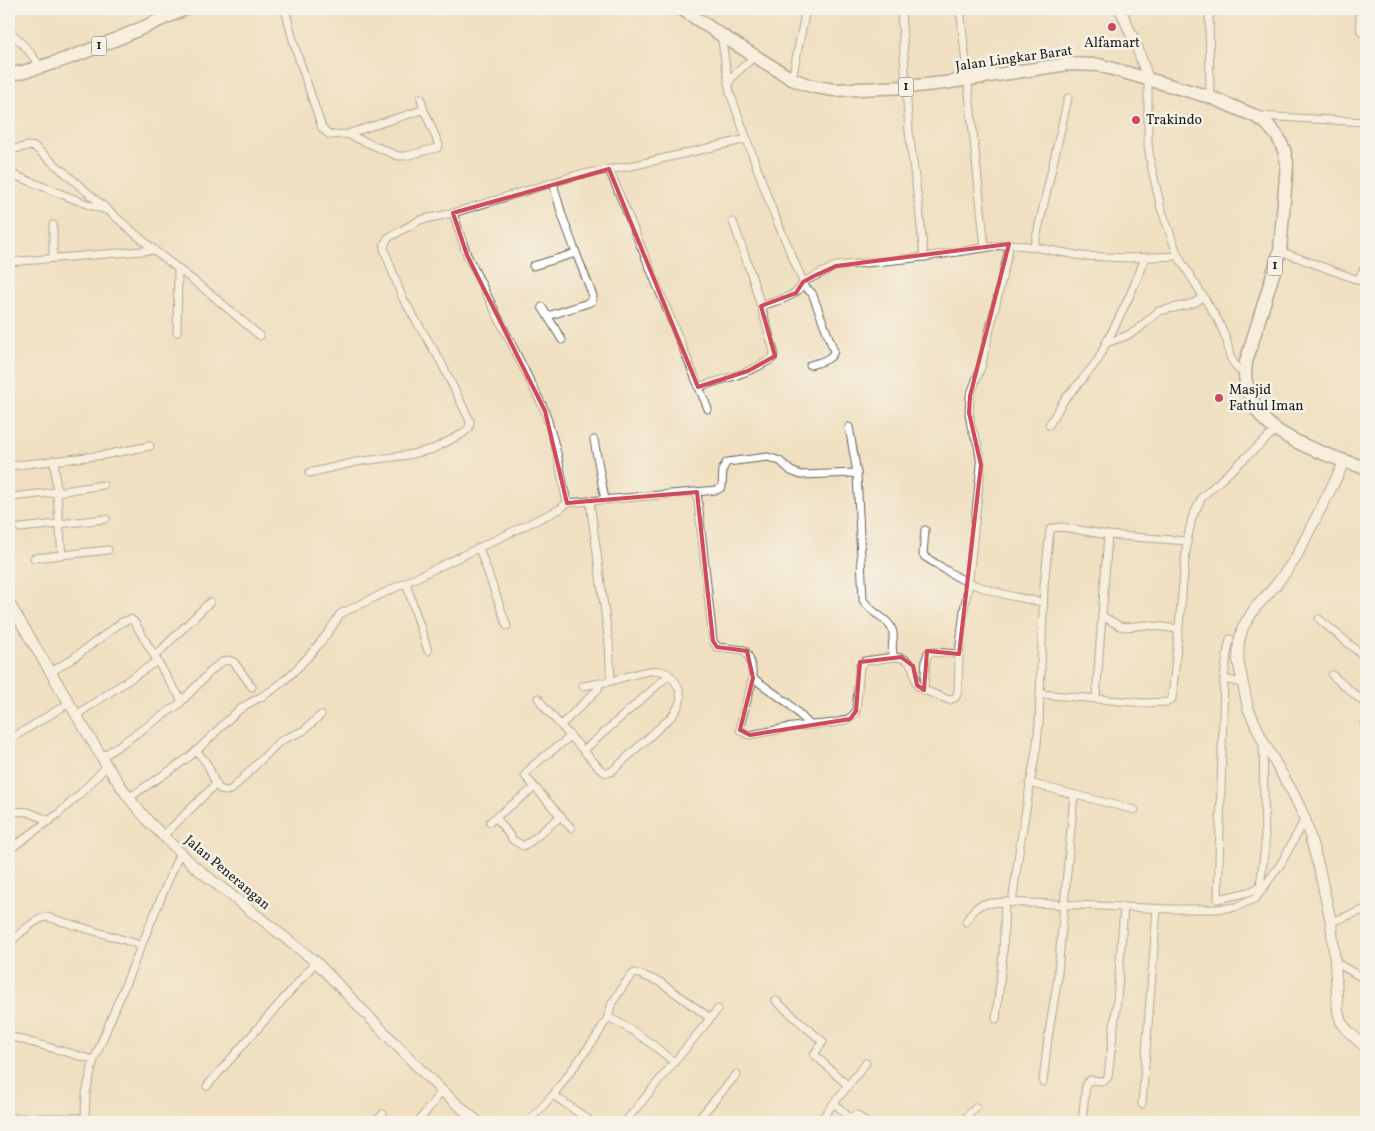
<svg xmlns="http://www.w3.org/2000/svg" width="1375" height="1131" font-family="Vollkorn,serif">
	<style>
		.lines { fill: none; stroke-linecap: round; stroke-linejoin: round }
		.street-casing { stroke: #666156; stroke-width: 9 }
		.secondary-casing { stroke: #666156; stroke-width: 12 }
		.highway-casing { stroke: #666156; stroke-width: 15 }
		.street { stroke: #fff; stroke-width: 7 }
		.secondary { stroke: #fff; stroke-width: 10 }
		.highway { stroke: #fff; stroke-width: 12 }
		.marked { fill: none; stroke: #d1495b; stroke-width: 4; stroke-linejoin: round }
		.poi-dot { fill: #d1495b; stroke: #f7f3e8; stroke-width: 2 }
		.labels { text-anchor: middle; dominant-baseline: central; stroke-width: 5; stroke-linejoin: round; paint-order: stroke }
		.shield { fill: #f7f3e8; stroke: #5e5c59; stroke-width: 1 }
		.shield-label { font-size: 12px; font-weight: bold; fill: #1c1c1c }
		.poi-label { font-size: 14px; fill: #1c1c1c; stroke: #f7f3e8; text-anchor: start }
		.street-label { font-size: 14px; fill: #1c1c1c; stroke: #f7f3e8 }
	</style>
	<rect width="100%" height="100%" fill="#f7f3e8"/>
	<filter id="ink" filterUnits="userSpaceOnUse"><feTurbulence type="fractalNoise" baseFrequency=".02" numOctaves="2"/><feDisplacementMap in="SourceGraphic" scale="10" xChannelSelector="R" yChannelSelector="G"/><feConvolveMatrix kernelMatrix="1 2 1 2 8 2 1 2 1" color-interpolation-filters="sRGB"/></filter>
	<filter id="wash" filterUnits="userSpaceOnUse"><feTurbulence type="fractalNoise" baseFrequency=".0096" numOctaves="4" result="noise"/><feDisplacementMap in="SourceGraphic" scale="20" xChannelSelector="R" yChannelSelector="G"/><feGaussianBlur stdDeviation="1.12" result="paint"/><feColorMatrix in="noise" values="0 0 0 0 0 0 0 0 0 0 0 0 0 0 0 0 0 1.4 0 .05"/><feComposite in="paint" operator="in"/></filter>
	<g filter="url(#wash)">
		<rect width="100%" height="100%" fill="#f0e0c1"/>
	</g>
	<g filter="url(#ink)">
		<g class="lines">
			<defs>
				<g id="street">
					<path d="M285,9L294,44L322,128L330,135L347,134L398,156H405L437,148L439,145L426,114L422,110L347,134"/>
					<path d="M901,9L909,132L919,208L924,257"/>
					<path d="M957,9L961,16L985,248"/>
					<path d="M1209,9L1210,97"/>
					<path d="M1359,9L1361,32L1366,35"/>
					<path d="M9,30L27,49L41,67"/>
					<path d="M721,35L730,93L772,209L803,282"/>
					<path d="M792,79L806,9"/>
					<path d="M1148,79V144L1151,165L1161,208L1178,256L1219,322L1227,341L1230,357L1237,368L1244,374"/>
					<path d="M728,83L735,74L755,56"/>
					<path d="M421,98L424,111"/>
					<path d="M1258,116L1366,122"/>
					<path d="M9,150L29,146L35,147L154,250L212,295L260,336"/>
					<path d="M609,169L708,409"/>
					<path d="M9,173L89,205L109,211"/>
					<path d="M1034,247L1068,98"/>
					<path d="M1280,251L1366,283"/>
					<path d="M53,258V225"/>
					<path d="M9,262L154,250"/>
					<path d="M533,266L576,253L562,215L553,183"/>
					<path d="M1358,280L1366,265"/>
					<path d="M802,285L812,293L834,351C831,361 819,362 810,365"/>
					<path d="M761,306C775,301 799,297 803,282L836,266L924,257L1009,244L1034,247L1082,256L1130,258L1178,256"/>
					<path d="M542,307L562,340"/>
					<path d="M548,316L588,303L592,301L593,296L576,253"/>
					<path d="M177,332L178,269"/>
					<path d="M1106,343C1121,315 1135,287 1145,257"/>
					<path d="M698,387C723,379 751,373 773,358L774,352C762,308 749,265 733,222"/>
					<path d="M1365,389L1366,388"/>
					<path d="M1049,425L1064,400L1081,381L1098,360L1106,343L1126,336L1137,330L1159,311L1187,305L1196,302L1203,296"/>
					<path d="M849,427L857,473L863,600C865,603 868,606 871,609C879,617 891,621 893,633C894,642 890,646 894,657C915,658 912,669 917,685L924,690L949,700L956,697L958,691L959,654L964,610L968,588L981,465L978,445L971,426L969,413L970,396L981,367L1008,253L1009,244"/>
					<path d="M594,440L605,500"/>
					<path d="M54,460L62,555"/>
					<path d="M9,466L104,455L150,446"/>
					<path d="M309,473L356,462L408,455L433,449L462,434L469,428L470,421L441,362L402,297L384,249L385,243L388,238L420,220L453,213"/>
					<path d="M697,492L713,641L717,647L744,650C751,657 752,669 753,678L788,703L810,725C824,724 850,724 856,711L860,666L865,661L894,657"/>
					<path d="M11,497L57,492L103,485"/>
					<path d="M567,503L717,490L722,487L723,468L727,462L768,457L780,461L791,471L801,475L857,473"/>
					<path d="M20,528L106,519"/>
					<path d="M925,530L923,554L925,557C937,564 949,573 961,579C987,591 1015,598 1043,602"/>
					<path d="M1108,535L1102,616L1120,626L1125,627L1146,625L1179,629"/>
					<path d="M479,548L507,626"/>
					<path d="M34,558L108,550"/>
					<path d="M406,583L428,651"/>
					<path d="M1319,619L1366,658"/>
					<path d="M1230,639L1227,654L1224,679L1218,899L1249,892L1260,887L1265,845L1263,744"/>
					<path d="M155,656L210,602"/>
					<path d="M51,672L72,659L122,622L131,619L135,623L169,681L182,700"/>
					<path d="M1332,675L1366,704"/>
					<path d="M753,678L741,722L740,730L744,733L750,735L786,728L810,725"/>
					<path d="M1224,679L1242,683"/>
					<path d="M583,686L611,681L609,643L590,502"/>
					<path d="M924,690L926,659L928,653L930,652L959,654"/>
					<path d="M1040,694L1144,703L1168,702L1172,699L1187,541L1192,518L1202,497L1276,430"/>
					<path d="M538,698L545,708L601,770L606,773L611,772L672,716C679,707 684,698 678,687C675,680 669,673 661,671C650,668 623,678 611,681"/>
					<path d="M1096,698L1102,616"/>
					<path d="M76,715L157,661"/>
					<path d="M1365,724L1366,722"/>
					<path d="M561,725L593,694L598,689L600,683"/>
					<path d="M9,740L69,703"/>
					<path d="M584,750L669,675"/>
					<path d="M196,751C200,755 204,759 207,764C213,774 216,798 232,789L278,743L284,739L303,731L321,715"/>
					<path d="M102,757L178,705L214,668L222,662L228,660L234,662L252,687"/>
					<path d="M1029,783L1135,810"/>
					<path d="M534,788L496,817L513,840L523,846L530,842L561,816"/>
					<path d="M129,798C148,784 171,771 189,757C207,743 221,725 239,710C250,701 264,697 275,688C296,672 327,638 340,614L560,509L567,503L557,453L545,411L467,255L453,213L577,175L631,166L747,139"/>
					<path d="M9,811L28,812L50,821"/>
					<path d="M490,822L496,817"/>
					<path d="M571,828L525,776C529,765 561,745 571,736"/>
					<path d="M163,836L216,784"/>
					<path d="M9,850L58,814L80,794L107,766"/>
					<path d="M1012,903L1020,845L1037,744L1039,723L1044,586L1050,530L1053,528L1062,527L1108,535L1187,541"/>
					<path d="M966,922C978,900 983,904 1005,902L1171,909H1216L1236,907L1256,898L1282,862L1305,819"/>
					<path d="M1331,922L1366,909"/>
					<path d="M9,943C19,935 35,918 47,917L141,945"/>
					<path d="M1335,962L1366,980"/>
					<path d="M776,1001L823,1042L814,1054L847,1085"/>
					<path d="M608,1017C633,1029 653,1044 674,1062"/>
					<path d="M996,1019L1003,954L1005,902"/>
					<path d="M9,1036L94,1060"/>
					<path d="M1043,1082L1048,1038L1057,983L1074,795"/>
					<path d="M207,1086L316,962"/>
					<path d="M553,1095L592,1122"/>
					<path d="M834,1103L849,1117L857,1115L865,1122"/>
					<path d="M1142,1104L1157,909"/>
					<path d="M9,1118H85L86,1093L94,1060L180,852"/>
					<path d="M376,1122L383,1114"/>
					<path d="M418,1122L442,1091"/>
					<path d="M528,1122L553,1095L597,1036L608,1017L611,1005L625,983L632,975L635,973L639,974L660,982L710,1018"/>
					<path d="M625,1122L718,1009"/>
					<path d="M696,1122L737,1074"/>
					<path d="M819,1122L866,1063"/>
					<path d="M962,1122L976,1107"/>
					<path d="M1082,1122L1086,1084L1090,1080L1104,1081L1108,1077L1117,1001L1124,907"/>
				</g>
				<g id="secondary">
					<path d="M1120,9L1137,47L1148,79"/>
					<path d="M1345,461L1295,559L1276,585L1255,608L1243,627L1239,641L1238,660L1248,708L1263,741L1295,797L1305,819L1319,868L1331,922L1335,962L1338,1011L1341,1022L1348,1031L1366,1048"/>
					<path d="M9,603L107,766L129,798L149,822L195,867L316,962L413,1062L442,1091L478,1122"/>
				</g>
				<g id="highway">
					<path d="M682,9L721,35L792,79L811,86L834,90L907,87L944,83L1068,64L1099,65L1210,97L1255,116L1267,124L1278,137L1284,150L1287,163L1280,251L1246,362C1246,366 1245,370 1245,374C1245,386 1254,407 1262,417C1281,441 1337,459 1366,468"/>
					<path d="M9,75C71,62 128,34 185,9"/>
				</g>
			</defs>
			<!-- street casing -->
			<use href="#street" class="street-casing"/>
			<!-- secondary casing -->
			<use href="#secondary" class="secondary-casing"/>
			<!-- highway casing -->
			<use href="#highway" class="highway-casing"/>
			<!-- street -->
			<use href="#street" class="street"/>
			<!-- secondary -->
			<use href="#secondary" class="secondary"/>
			<!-- highway -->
			<use href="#highway" class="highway"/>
		</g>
	</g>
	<!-- marked area -->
	<path d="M0 0H1375V1131H0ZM609,169L698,387L748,371L775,356L761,306L796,293L803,282L814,276L836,266L1009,244L970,396L969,413L981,465L959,654L927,651L924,690L917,685L913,666L901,657L860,662L856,711L850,719L750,735L740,730L753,678L747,651L717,647L713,641L697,492L567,503L545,411L467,255L453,213Z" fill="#f0e0c1" fill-opacity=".55" fill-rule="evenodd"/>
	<path class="marked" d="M609,169L698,387L748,371L775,356L761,306L796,293L803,282L814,276L836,266L1009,244L970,396L969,413L981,465L959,654L927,651L924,690L917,685L913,666L901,657L860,662L856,711L850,719L750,735L740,730L753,678L747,651L717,647L713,641L697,492L567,503L545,411L467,255L453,213Z"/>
	<!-- markers -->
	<g class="poi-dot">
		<circle cx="1112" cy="27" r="5"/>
		<circle cx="1136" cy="120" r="5"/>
		<circle cx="1219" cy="398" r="5"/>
	</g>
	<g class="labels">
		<!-- shield labels -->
		<g class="shield">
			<rect x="91.5" y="36.5" width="15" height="19" rx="4"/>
			<rect x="898.5" y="77.5" width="15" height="19" rx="4"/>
			<rect x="1267.5" y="256.5" width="15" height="19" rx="4"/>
		</g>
		<g class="shield-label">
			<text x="99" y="46">1</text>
			<text x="906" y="87">1</text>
			<text x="1275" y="266">1</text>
		</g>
		<!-- poi labels -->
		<g class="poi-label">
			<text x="1112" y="43" text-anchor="middle">Alfamart</text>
			<text x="1146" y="120">Trakindo</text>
			<text x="1229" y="390">Masjid<tspan x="1229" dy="16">Fathul Iman</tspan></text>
		</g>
		<!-- street labels -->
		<g class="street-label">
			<text transform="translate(1014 59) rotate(-8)">Jalan Lingkar Barat</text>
			<text transform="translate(227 873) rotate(40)">Jalan Penerangan</text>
		</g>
	</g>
	<!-- margin -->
	<rect width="1375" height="1131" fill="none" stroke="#f7f3e8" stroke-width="30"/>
</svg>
